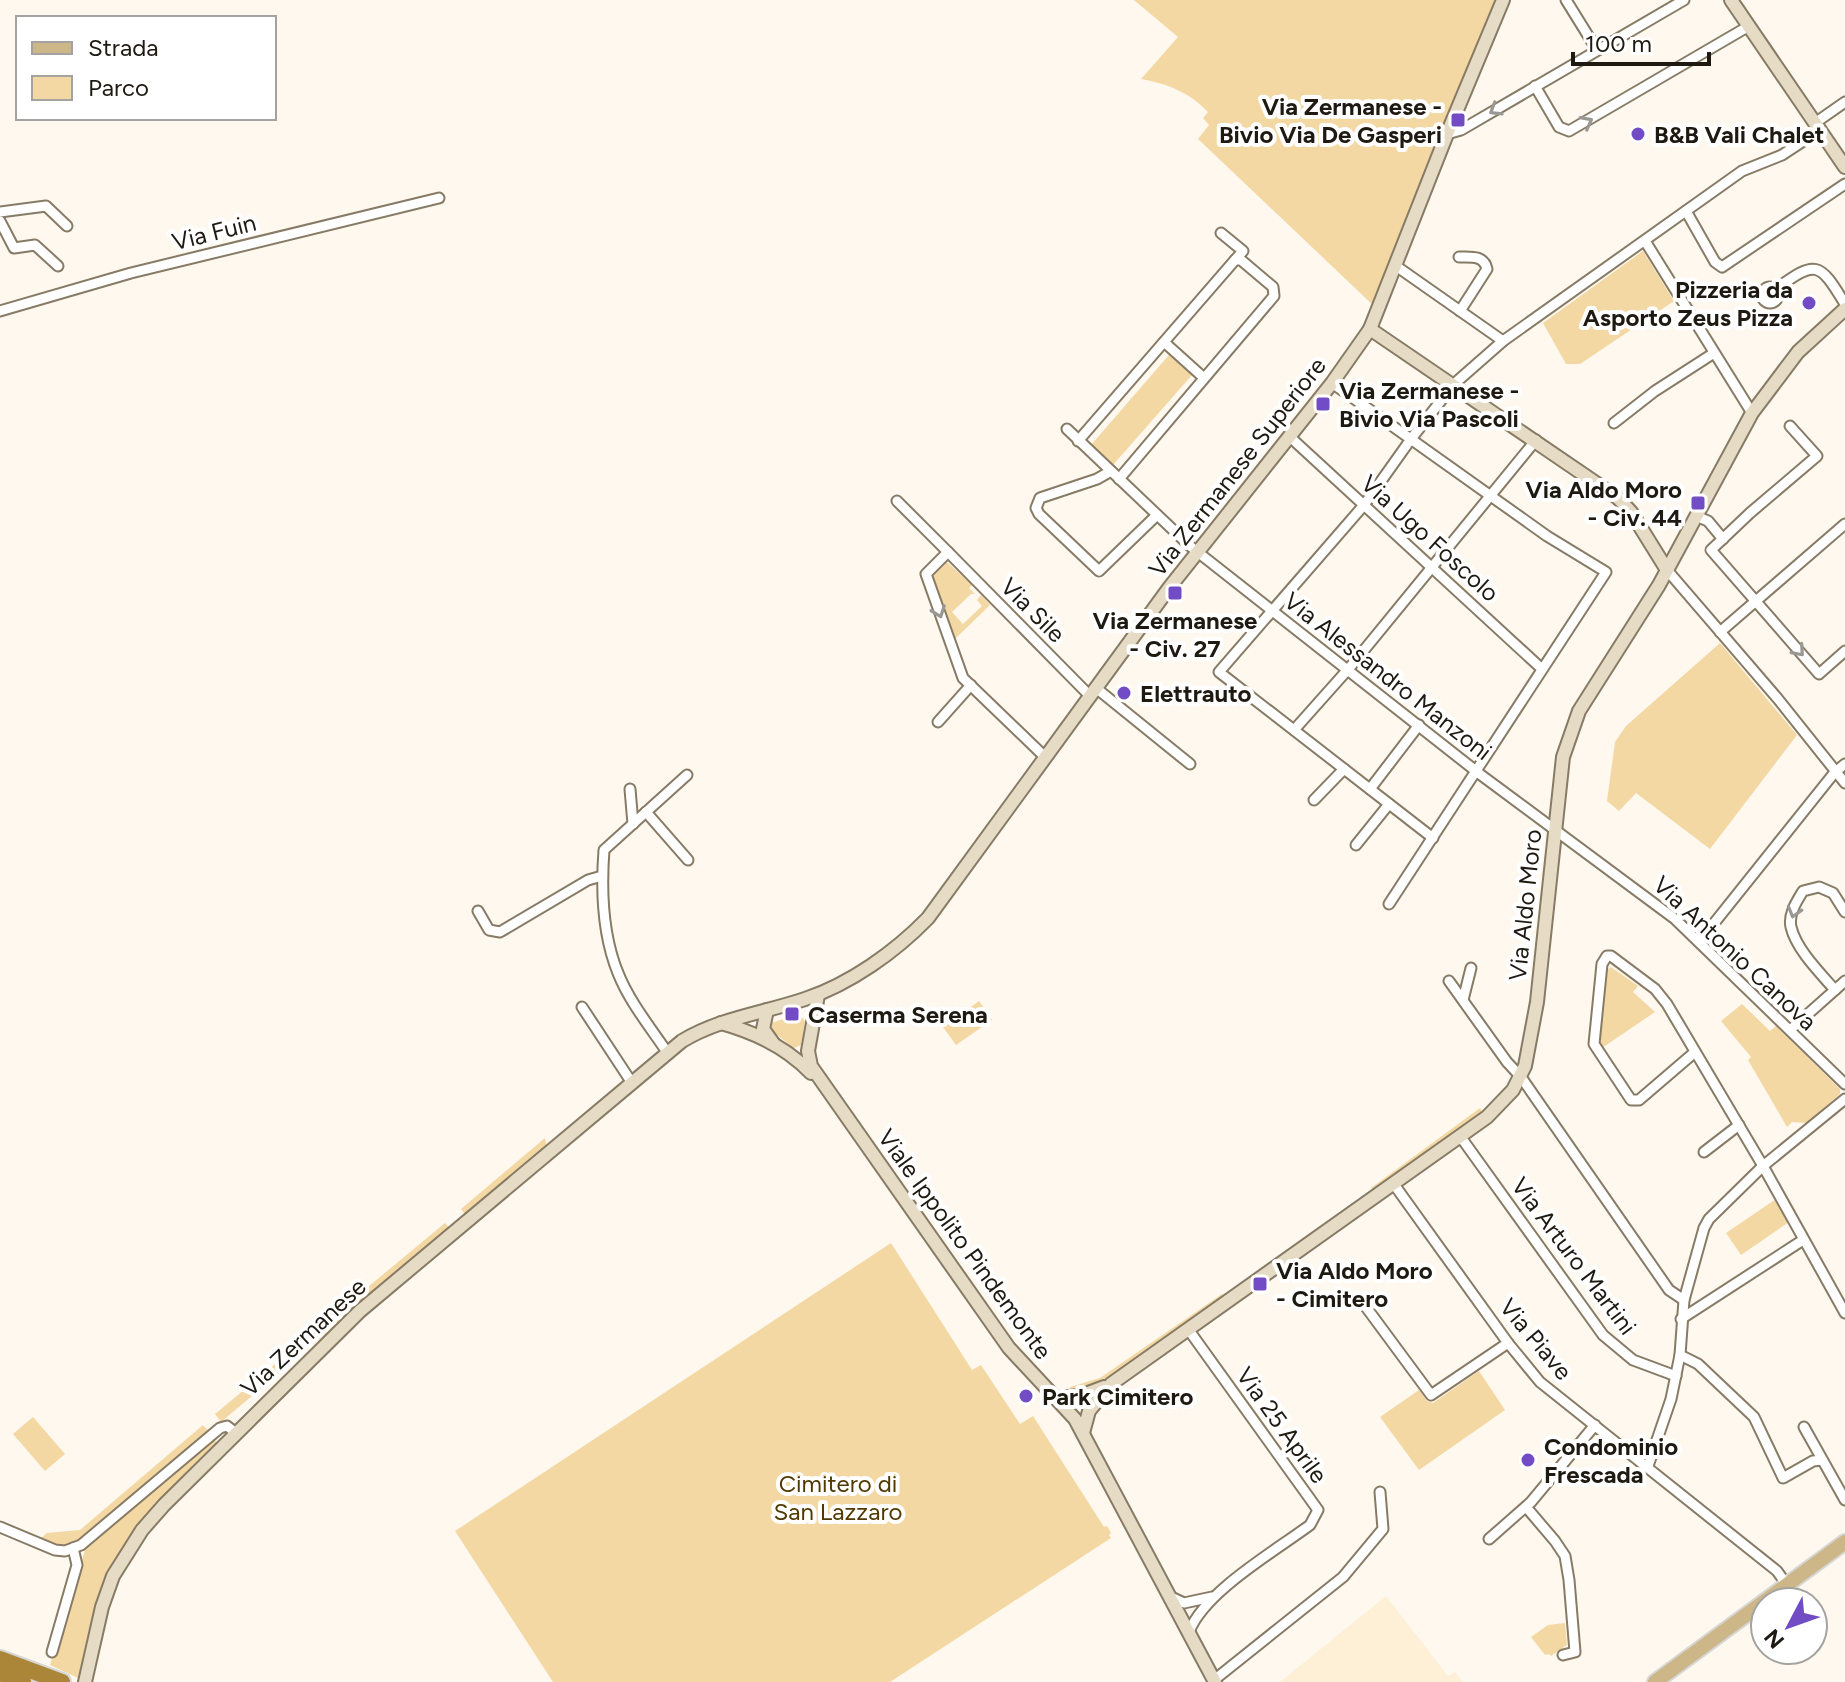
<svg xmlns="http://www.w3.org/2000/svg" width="1845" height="1682" font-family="Figtree,sans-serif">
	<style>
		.built { fill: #fef0d7 }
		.green { fill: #f4d8a3 }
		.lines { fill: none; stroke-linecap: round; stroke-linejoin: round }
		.street-casing { stroke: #877b65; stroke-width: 13 }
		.secondary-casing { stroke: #877b65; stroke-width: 16 }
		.primary-casing { stroke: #d6d6d4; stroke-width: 18 }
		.highway-casing { stroke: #d6d6d4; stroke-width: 20 }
		.street { stroke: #fff; stroke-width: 9 }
		.secondary { stroke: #e6dbc4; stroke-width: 12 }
		.primary { stroke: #cdb688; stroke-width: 14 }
		.highway { stroke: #ab8639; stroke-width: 16 }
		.oneway { stroke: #9a9894 }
		.poi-dot { fill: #714cc5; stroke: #fff; stroke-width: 3 }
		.labels { text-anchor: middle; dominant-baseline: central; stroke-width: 8; stroke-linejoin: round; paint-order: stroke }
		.poi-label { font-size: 24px; font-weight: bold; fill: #1e1911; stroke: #fff; text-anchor: start }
		.street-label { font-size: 24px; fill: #1e1911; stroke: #fff }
		.park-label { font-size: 24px; fill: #513900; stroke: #fff }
	</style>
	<rect width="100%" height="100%" fill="#fef8ef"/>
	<!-- built -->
	<path class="built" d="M1386,1596L1448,1676L1455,1672L1463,1682H1280Z"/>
	<!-- green -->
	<g class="green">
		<path d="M1134,0H1496L1428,163L1375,307L1198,139L1209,125L1203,118L1208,112C1189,92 1168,84 1141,79L1178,37Z"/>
		<path d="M1643,251L1674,301L1580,364H1566L1543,323Z"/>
		<path d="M1169,355L1192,375L1113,465L1091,445Z"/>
		<path d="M947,562L972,585L969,588L975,594H971L952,612L963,624L982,606L977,600L981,595L990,605L955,639L933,579V574Z"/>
		<path d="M1720,643L1797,735L1710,849L1636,793L1619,811L1607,801L1615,742L1626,726Z"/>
		<path d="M1611,967L1638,986L1633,992L1655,1012L1602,1048L1598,1041L1607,970Z"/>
		<path d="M979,1001L992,1020L956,1045L943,1027Z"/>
		<path d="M1742,1004L1770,1031L1776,1026L1840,1089V1094L1807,1123L1792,1122L1787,1127L1748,1060L1751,1057L1721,1021Z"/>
		<path d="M799,1014L805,1021L801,1045L794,1048L773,1032L771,1023Z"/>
		<path d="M1480,1108L1483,1113L1374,1191L1371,1188Z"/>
		<path d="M545,1138L547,1148L466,1216L461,1209Z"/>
		<path d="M1776,1199L1789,1222L1741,1255L1726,1233Z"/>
		<path d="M445,1223L450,1229L221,1422L215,1414Z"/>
		<path d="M891,1243L972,1370L981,1365L1020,1424L1033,1416L1104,1527L1107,1526L1111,1533L1109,1535L1111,1538L890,1682H553L455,1531Z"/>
		<path d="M1222,1294L1225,1297L1106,1382L1070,1396V1387L1100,1378Z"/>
		<path d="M1479,1371L1505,1410L1419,1470L1380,1417L1419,1390L1427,1401L1433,1403Z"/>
		<path d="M33,1417L65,1454L45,1471L13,1434Z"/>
		<path d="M203,1425L209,1432L86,1537L62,1546L40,1539L47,1533L80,1530Z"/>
		<path d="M214,1439L218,1444C180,1483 134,1521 109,1571C92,1603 87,1643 78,1678L50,1665L86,1547Z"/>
		<path d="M1565,1623L1567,1645L1551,1656L1549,1654L1545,1655L1531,1637L1548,1625Z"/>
	</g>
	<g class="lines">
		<defs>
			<g id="street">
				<path d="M1566,0L1597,50"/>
				<path d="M1535,86L1559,127L1569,131L1749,26"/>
				<path d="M1815,123L1845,102"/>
				<path d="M1447,134L1461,130L1684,0"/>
				<path d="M1686,211L1715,262L1722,267L1845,184"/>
				<path d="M0,212L46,206L67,226"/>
				<path d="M0,221L14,248L35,245L58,266"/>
				<path d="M1221,233L1243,251L1235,260"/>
				<path d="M1645,241L1752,413"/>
				<path d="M1459,257C1471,257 1484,255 1487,269L1460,311"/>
				<path d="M1396,266L1503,341"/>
				<circle cx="1770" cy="295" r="8"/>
				<path d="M1776,289C1816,260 1819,261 1845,304"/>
				<path d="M0,311L131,273L439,198"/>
				<path d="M1164,342L1204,378"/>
				<path d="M1332,383L1547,536L1606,572L1389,904"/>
				<path d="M1614,423L1655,391L1714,353"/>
				<path d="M1790,426L1817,456L1750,513L1711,550L1819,674L1845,651"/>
				<path d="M1067,429L1190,546L1481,775L1675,919L1845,1084"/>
				<path d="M1290,437L1542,669"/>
				<path d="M1078,441L1235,260H1241L1273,287L1274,296L1119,479"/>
				<path d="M1111,471L1097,479L1040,498L1036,508L1039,514L1099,571L1157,515"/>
				<path d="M897,501L948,552"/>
				<path d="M1696,516L1708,521L1723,539"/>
				<path d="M1667,570L1778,699L1845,783"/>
				<path d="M1720,632L1845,524"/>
				<path d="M1096,688L1190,764"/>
				<path d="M938,722L971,685"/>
				<path d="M1294,730L1351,666L1536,440"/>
				<path d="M1045,757L963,678L926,574L948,552L1090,696"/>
				<path d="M630,789L633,824"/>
				<path d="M1370,789L1419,725"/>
				<path d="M1314,800L1344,769"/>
				<path d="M646,812L688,860"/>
				<path d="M1433,838L1219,672L1364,505L1411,439L1454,384L1503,341L1742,171L1782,155L1820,130"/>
				<path d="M1356,845L1389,804"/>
				<path d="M478,911L489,930L500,932L588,880L602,876"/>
				<path d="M1699,942L1835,772L1845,764"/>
				<path d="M1449,981L1507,1062L1521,1077L1669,1290L1684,1300"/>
				<path d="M1835,990C1820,973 1796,949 1791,927C1788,914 1797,901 1803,891L1819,887L1833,893L1845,912"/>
				<path d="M1463,1000L1471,968"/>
				<path d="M582,1007L632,1083"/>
				<path d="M1790,1030L1845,981"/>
				<path d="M667,1052C650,1027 629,1001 618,973C603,936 601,889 604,850L687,775"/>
				<path d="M1695,1052L1639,1100H1631L1594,1044L1602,964L1607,956H1611L1655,989L1667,1004L1763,1166L1845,1313"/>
				<path d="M1460,1136L1603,1335L1633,1360L1676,1376"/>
				<path d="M1704,1152L1739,1125"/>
				<path d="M1393,1183L1508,1343L1540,1382L1777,1571L1787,1585"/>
				<path d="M1363,1303L1431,1395L1508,1343"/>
				<path d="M1681,1319L1803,1240"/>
				<path d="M1188,1329L1318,1510L1310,1525C1275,1551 1204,1592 1189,1632"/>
				<path d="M1680,1355L1698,1364L1754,1417L1783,1478L1813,1461L1822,1460"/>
				<path d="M1804,1427L1845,1500"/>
				<path d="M1648,1466L1671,1399L1680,1355L1684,1300L1704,1228L1709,1219L1763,1166L1845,1099"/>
				<path d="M1526,1507L1555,1541L1565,1556L1569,1580L1575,1652L1563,1655"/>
				<path d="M0,1527L55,1550L65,1551L81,1545L220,1428L227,1426L236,1433"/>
				<path d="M1489,1539L1531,1502L1595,1425"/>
				<path d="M1171,1597L1184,1603L1212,1597"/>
				<path d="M52,1652L77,1565L73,1548"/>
				<path d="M1214,1680L1343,1577L1383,1529L1380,1492"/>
			</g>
			<g id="secondary">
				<path d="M1731,0L1845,167"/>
				<path d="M1370,329L1618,498L1631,512L1667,570"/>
				<path d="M818,995L808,1051L811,1066L1009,1348L1075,1419L1215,1682"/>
				<path d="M767,1010L763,1029L773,1043"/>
				<path d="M721,1023C754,1032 787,1048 811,1073"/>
				<path d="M1057,1398L1080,1396L1104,1387"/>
				<path d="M1083,1433L1089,1411L1111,1384L1487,1117L1513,1090L1525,1066L1537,1002L1563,757L1579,711L1659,585L1752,413L1798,352L1845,309"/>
				<path d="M85,1682L102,1607L113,1576L142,1530L164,1505L360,1311L682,1041C720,1018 764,1013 805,999C850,984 895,952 928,918L1169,588L1332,383L1370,329L1447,134L1503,0"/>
			</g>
			<path id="primary" d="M1655,1682L1845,1542"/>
			<g id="highway">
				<path d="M0,1659L62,1682"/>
				<path d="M0,1673L23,1682"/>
			</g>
		</defs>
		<!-- street casing -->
		<use href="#street" class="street-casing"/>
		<!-- secondary casing -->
		<use href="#secondary" class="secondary-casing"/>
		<!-- primary casing -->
		<use href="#primary" class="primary-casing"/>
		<!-- highway casing -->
		<use href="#highway" class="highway-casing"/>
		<!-- street -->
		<use href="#street" class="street"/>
		<!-- secondary -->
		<use href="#secondary" class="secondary"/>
		<!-- primary -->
		<use href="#primary" class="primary"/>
		<!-- highway -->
		<use href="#highway" class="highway"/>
	</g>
	<!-- one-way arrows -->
	<defs><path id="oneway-chevron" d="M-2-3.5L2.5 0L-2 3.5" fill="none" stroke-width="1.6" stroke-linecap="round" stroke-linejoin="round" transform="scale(2)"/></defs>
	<g class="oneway">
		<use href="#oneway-chevron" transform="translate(1495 110) rotate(149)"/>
		<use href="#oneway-chevron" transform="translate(1587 122) rotate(-28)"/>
		<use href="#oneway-chevron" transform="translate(939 612) rotate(70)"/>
		<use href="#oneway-chevron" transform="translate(1799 651) rotate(49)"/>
		<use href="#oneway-chevron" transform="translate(1794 912) rotate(106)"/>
	</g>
	<!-- markers -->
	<g class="poi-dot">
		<rect x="1450" y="112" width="16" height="16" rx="4"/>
		<circle cx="1638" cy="134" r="8"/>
		<circle cx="1809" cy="303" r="8"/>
		<rect x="1315" y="396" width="16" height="16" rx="4"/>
		<rect x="1690" y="495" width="16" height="16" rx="4"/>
		<rect x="1167" y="585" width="16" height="16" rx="4"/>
		<circle cx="1124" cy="693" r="8"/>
		<rect x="784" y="1006" width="16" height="16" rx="4"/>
		<rect x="1252" y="1276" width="16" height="16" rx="4"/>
		<circle cx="1026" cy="1396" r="8"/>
		<circle cx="1528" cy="1460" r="8"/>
	</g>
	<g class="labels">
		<!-- poi labels -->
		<g class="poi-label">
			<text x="1442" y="106" text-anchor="end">Via Zermanese -<tspan x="1442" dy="28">Bivio Via De Gasperi</tspan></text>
			<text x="1654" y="134">B&amp;B Vali Chalet</text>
			<text x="1793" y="289" text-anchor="end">Pizzeria da<tspan x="1793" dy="28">Asporto Zeus Pizza</tspan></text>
			<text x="1339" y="390">Via Zermanese -<tspan x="1339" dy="28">Bivio Via Pascoli</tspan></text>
			<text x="1682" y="489" text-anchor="end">Via Aldo Moro<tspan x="1682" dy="28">- Civ. 44</tspan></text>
			<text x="1175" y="620" text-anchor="middle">Via Zermanese<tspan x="1175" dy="28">- Civ. 27</tspan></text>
			<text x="1140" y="693">Elettrauto</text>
			<text x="808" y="1014">Caserma Serena</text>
			<text x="1276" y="1270">Via Aldo Moro<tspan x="1276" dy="28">- Cimitero</tspan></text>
			<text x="1042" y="1396">Park Cimitero</text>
			<text x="1544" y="1446">Condominio<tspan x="1544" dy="28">Frescada</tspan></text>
		</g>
		<!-- street labels -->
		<g class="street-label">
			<text transform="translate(214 232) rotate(-14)">Via Fuin</text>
			<text transform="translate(1237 467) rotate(-52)">Via Zermanese Superiore</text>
			<text transform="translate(1430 538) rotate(42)">Via Ugo Foscolo</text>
			<text transform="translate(1033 610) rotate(45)">Via Sile</text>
			<text transform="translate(1388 676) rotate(38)">Via Alessandro Manzoni</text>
			<text transform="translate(1525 905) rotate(-84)">Via Aldo Moro</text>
			<text transform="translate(1735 953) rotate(43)">Via Antonio Canova</text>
			<text transform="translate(965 1244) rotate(54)">Viale Ippolito Pindemonte</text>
			<text transform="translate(1574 1256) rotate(53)">Via Arturo Martini</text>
			<text transform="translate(303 1337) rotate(-43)">Via Zermanese</text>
			<text transform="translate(1536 1339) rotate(50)">Via Piave</text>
			<text transform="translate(1282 1425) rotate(54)">Via 25 Aprile</text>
		</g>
		<!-- park labels -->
		<g class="park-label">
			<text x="838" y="1483">Cimitero di<tspan x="838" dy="28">San Lazzaro</tspan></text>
		</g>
	</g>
	<!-- legend -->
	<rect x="16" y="16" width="260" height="104" fill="#ffffff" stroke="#a5a3a0" stroke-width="2"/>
	<rect x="32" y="42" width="40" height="12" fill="#cdb688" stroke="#a5a3a0" stroke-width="2"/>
	<text x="88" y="56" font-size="24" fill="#1e1911">Strada</text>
	<rect x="32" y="76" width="40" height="24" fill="#f4d8a3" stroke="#a5a3a0" stroke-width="2"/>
	<text x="88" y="96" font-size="24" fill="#1e1911">Parco</text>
	<!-- north arrow -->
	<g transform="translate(1789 1626) rotate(229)"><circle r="38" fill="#ffffff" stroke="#a5a3a0" stroke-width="2"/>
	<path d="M0-6L14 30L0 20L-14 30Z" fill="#714cc5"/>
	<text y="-12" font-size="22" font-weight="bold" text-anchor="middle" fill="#1e1911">N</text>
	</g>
	<!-- scale -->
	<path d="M1573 52v12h136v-12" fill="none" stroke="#1e1911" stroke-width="4"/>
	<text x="1585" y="52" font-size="24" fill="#1e1911" stroke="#ffffff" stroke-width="6" paint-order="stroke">100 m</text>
</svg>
